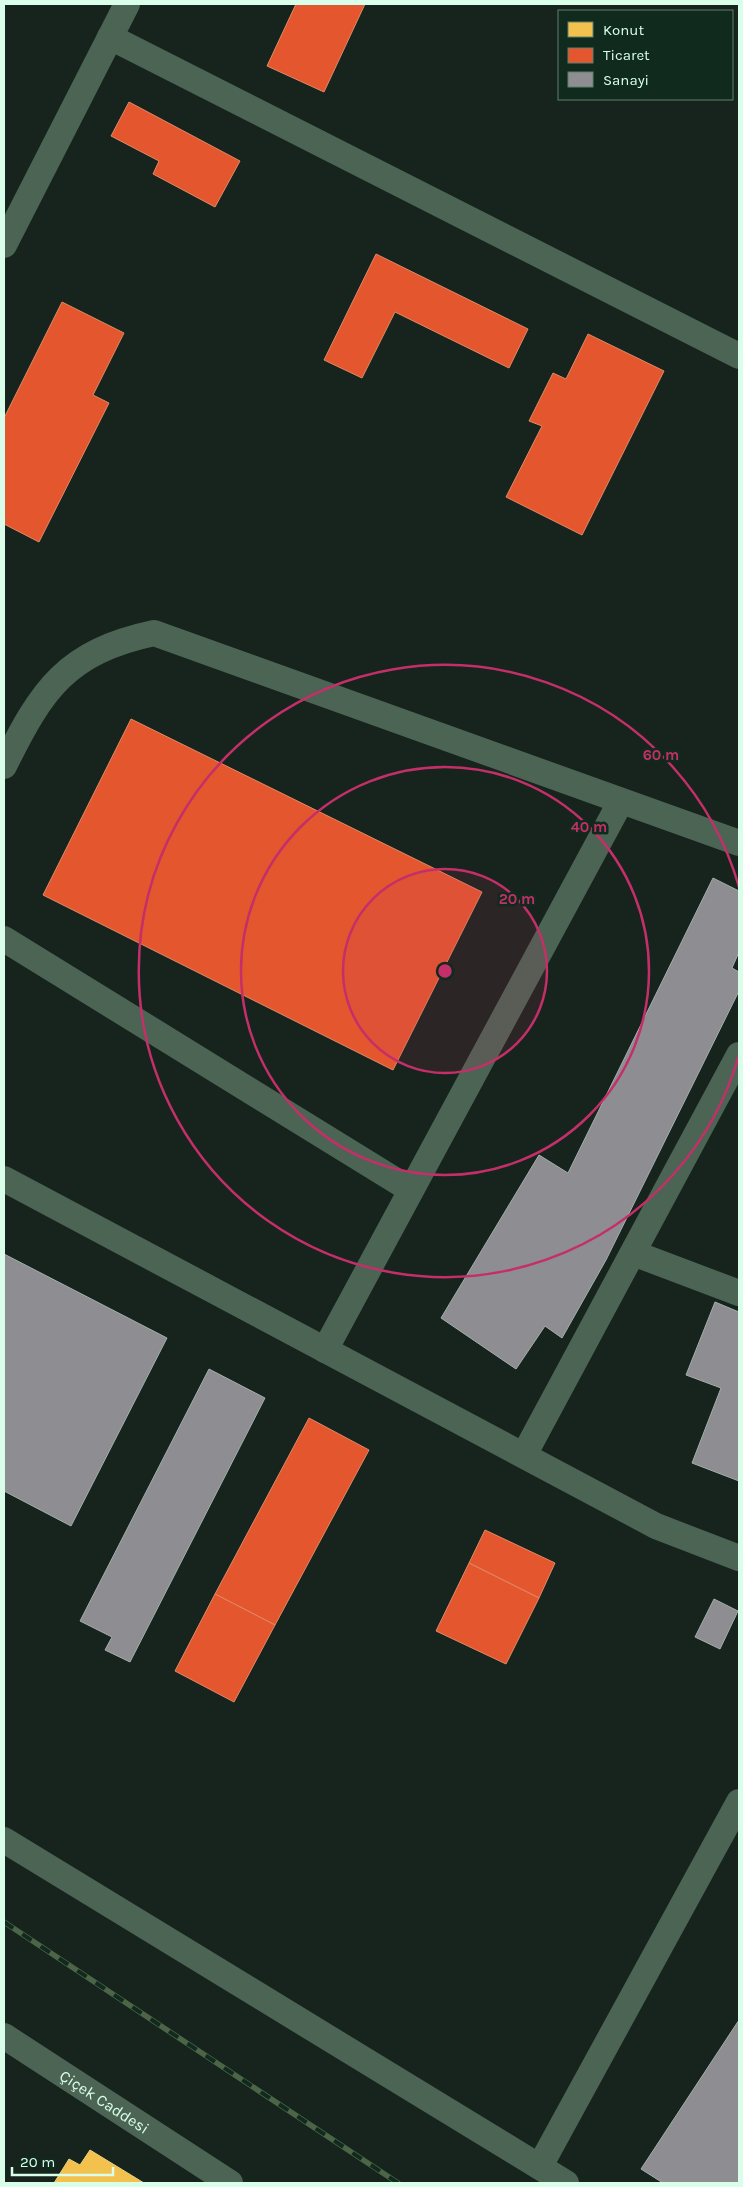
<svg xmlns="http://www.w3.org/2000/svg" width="743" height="2187" font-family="Karla,sans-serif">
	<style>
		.homes { fill: #f2c14e; stroke: #ead47d }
		.shops { fill: #e4572e; stroke: #e18966 }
		.industry { fill: #8d8d92; stroke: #a4afac }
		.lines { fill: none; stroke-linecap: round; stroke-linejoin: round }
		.minor { stroke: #4c6454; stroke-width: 26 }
		.rail-casing { stroke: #4c6547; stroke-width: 5.5 }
		.rail { stroke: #102a1d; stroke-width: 4; stroke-dasharray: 11; stroke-linecap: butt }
		.ring { fill: none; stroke: #c42f69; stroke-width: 2.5 }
		.labels { text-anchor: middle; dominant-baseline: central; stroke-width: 5; stroke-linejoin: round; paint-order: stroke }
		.street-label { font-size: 16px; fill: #d9ffea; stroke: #102a1d }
		.centre { fill: #c42f69; stroke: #102a1d; stroke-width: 2.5 }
		.ring-label { font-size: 15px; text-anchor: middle; font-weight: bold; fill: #c42f69; stroke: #102a1d; stroke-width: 5; stroke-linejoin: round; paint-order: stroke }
	</style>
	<rect width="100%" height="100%" fill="#16241d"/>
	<!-- homes -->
	<path class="homes" d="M90,2150L144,2183H54L69,2159L80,2165Z"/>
	<!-- shops -->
	<g class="shops">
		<path d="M296,4H365L324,92L267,66Z"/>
		<path d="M129,102L240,161L215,207L153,174L159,161L111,136Z"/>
		<path d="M376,254L528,329L509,368L395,312L362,378L324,360Z"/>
		<path d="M62,302L124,333L93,395L109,403L39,542L4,524V418Z"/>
		<path d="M588,334L664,371L582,535L506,497L542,426L529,421L553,373L566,379Z"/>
		<path d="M131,719L482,892L393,1070L43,895Z"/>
		<path d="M309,1418L369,1450L275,1625L215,1594Z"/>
		<path d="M485,1530L555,1563L539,1598L469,1563Z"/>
		<path d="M469,1563L539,1598L506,1664L436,1631Z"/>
		<path d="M215,1594L275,1625L234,1702L175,1671Z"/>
	</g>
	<!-- industry -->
	<g class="industry">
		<path d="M713,878L739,891V952L732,968L739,972V991L606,1260L562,1338L545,1326L516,1369L441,1318L539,1155L568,1173Z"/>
		<path d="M4,1254L167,1338L71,1526L4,1491Z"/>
		<path d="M715,1302L739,1312V1481L692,1463L721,1388L686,1375Z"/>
		<path d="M209,1369L265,1398L130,1662L105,1650L112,1637L80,1621Z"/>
		<path d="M714,1599L738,1611L720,1649L695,1637Z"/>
		<path d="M739,2020V2183H663L641,2169Z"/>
	</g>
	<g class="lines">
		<!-- minor -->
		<g class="minor">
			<path d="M110,37L739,356"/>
			<path d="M4,245L127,4"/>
			<path d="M4,766C42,689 66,652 154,633L739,843"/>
			<path d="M4,939L411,1190"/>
			<path d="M4,1179L656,1526L739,1558"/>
			<path d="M633,1253L739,1293"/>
			<path d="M325,1350L621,801"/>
			<path d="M524,1455L739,1055"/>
			<path d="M4,1840L566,2183"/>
			<path id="s1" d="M4,2036L230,2183"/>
			<path d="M540,2166L739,1802"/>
		</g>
		<defs>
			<path id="rail" d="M4,1922L398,2183"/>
		</defs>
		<!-- rail casing -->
		<use href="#rail" class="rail-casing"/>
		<!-- rail -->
		<use href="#rail" class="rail"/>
	</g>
	<!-- distance rings -->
	<circle cx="445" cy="971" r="102" fill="#c42f69" fill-opacity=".12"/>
	<g class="ring">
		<circle cx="445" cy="971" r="102"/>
		<circle cx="445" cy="971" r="204"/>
		<path d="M739 1055A306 306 0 1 1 739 887"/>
	</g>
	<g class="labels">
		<!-- street labels -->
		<g class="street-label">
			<text stroke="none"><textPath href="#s1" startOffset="120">Çiçek Caddesi</textPath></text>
		</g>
	</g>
	<circle cx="445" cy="971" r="8" class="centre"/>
	<g class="ring-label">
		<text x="661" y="760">60 m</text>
		<text x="589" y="832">40 m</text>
		<text x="517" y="904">20 m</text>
	</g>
	<!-- border -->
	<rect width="743" height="2187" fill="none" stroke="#d9ffea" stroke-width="10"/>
	<!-- legend -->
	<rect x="558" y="10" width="175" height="90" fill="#102a1d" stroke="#607f6f"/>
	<rect x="568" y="22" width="25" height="15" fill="#f2c14e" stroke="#607f6f"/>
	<text x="603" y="35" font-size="15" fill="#d9ffea">Konut</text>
	<rect x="568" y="48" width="25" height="15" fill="#e4572e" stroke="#607f6f"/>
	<text x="603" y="60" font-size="15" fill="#d9ffea">Ticaret</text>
	<rect x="568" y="72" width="25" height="15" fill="#8d8d92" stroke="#607f6f"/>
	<text x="603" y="85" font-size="15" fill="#d9ffea">Sanayi</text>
	<!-- scale -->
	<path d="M12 2167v8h101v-8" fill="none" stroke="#d9ffea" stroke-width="2.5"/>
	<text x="20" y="2167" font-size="15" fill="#d9ffea" stroke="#102a1d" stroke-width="4" paint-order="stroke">20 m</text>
</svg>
